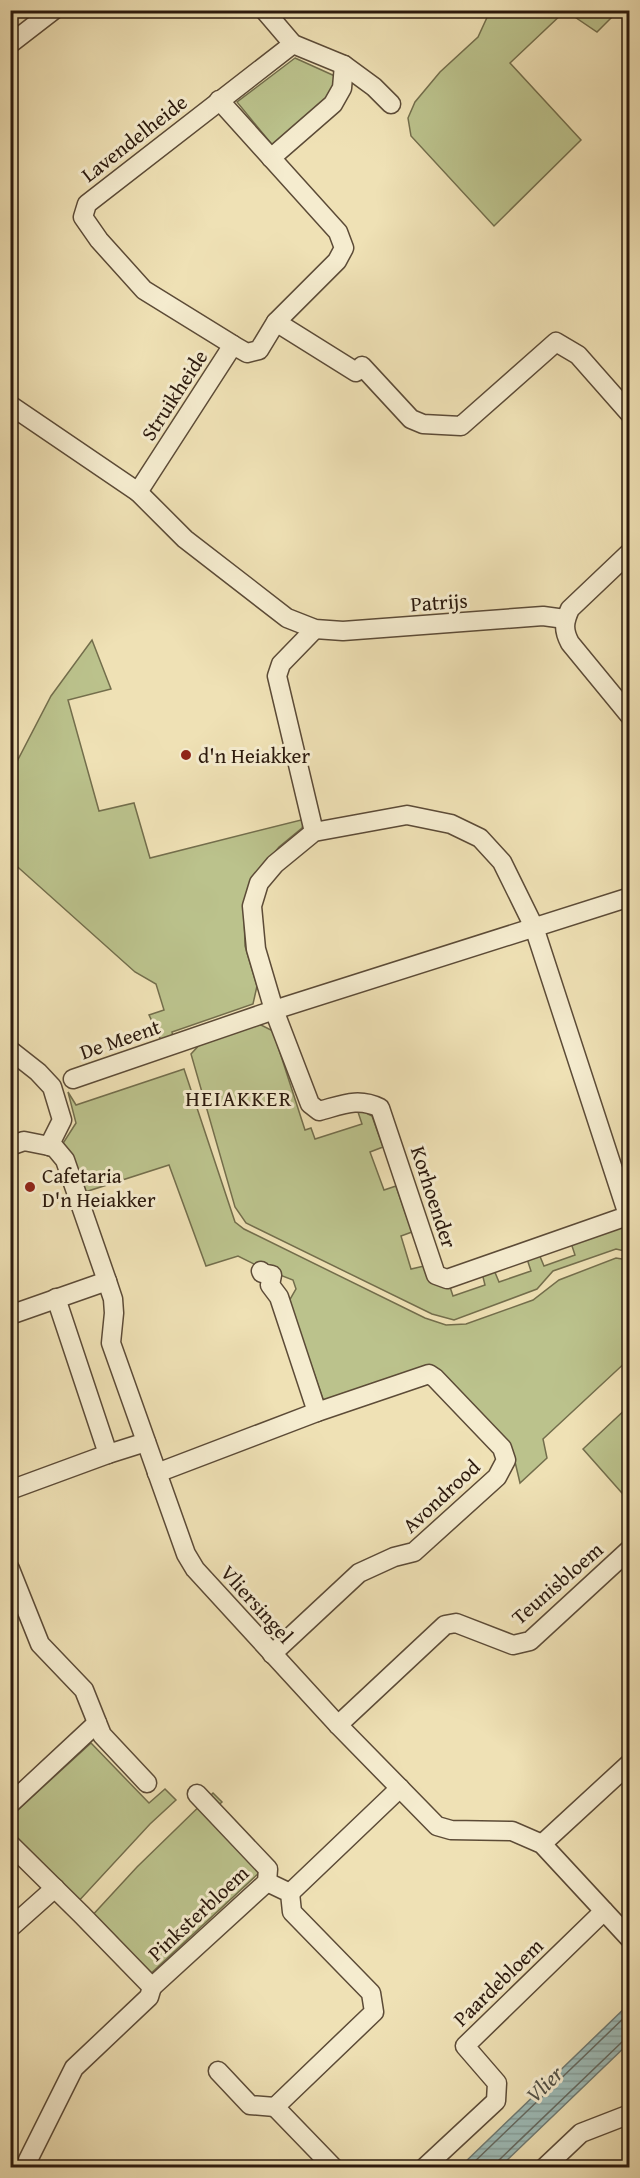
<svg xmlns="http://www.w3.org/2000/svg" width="640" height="2178" font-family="'Gentium Book Plus',serif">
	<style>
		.green { fill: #bbc28c; stroke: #736e4c; stroke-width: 1.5 }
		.water { fill: url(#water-rules); stroke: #6f7a73; stroke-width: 1.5 }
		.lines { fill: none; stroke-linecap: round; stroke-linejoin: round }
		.shore { stroke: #646a62; stroke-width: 1.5 }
		.minor-casing { stroke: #5c4b37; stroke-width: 21 }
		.minor { stroke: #f5eccf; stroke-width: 18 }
		.poi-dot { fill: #8f2418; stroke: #f5eccf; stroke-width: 2 }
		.labels { text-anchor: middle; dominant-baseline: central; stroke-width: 6; stroke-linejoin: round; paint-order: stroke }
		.street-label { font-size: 21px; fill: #2b190d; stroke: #f5eccf }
		.poi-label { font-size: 21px; fill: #2b190d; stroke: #f5eccf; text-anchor: start }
		.neighbourhood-label { font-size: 22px; letter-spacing: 1.5px; fill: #2b190d; stroke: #f5eccf }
		.water-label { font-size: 22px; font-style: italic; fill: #535248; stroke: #f5eccf }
	</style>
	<defs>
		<pattern id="water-rules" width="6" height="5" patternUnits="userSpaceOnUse" patternTransform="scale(1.5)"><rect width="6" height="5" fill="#9dbbb7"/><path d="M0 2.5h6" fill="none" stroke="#87a09c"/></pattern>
	</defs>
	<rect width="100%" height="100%" fill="#efe1b5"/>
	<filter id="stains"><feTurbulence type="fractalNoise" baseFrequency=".00333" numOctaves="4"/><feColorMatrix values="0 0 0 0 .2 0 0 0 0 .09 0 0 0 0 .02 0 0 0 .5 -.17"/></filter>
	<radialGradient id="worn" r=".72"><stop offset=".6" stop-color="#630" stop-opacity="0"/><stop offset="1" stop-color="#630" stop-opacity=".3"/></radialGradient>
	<!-- green -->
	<g class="green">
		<path d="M490,11H565L510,63L581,140L494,226L411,136L408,118L415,102L440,72L478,37Z"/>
		<path d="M566,11L618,10V11L597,32Z"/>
		<path d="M295,58L337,77L329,102L274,147L237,102Z"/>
		<path d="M92,640L111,689L68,700L99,811L134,803L150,858L305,819L302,828L279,847L255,876L244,914L245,946L257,986L253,1004L172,1032L173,1038L162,1042L149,1015L164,1010L156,984L135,972L11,861V773L51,696Z"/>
		<path d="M261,1025L273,1031L305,1130L311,1128L315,1139L362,1124L358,1112L362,1111L372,1116L383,1147L370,1152L384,1190L396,1186L412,1232L401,1236L411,1269L424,1266L450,1287L453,1296L485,1285L482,1273L494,1270L499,1282L531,1271L527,1259L539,1254L544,1266L575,1255L571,1243L629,1223V1252L616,1249L553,1271L537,1289L454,1320L432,1314L246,1223L235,1207L191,1054L203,1041L245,1026Z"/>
		<path d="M184,1069L235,1222L244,1229L425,1318L446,1325L466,1324L533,1300L559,1280L616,1258L628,1260L629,1359L543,1439L547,1458L520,1483L512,1449L431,1368L325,1405L289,1301L296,1289L293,1280L262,1268L238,1256L206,1266L169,1165L85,1192L60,1148L76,1123L68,1092L76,1105Z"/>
		<path d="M629,1406V1501L583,1449Z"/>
		<path d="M91,1743L149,1803L165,1789L176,1800L150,1824L76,1904L11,1835V1816Z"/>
		<path d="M213,1793L222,1802L209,1814L260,1872L146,1978L89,1919L137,1867Z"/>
	</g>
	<!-- water -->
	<path class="water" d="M629,2004V2043L500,2167H460Z"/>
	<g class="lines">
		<!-- shore -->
		<g class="shore">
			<path d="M468,2168L630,2012"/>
			<path d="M496,2168L498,2161L623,2041L630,2039"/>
		</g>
		<defs>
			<g id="minor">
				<path d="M264,10L293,44L344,65L374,87L391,104"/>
				<path d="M10,44L54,10"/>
				<path d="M271,158L333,104L342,88L344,65"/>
				<path d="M276,322L356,372"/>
				<path d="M233,345L144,290L99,240L83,217L87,204L293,44"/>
				<path d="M362,366L411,419L423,424L461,426L556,342L578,355L630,414"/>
				<path d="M10,405L138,492L233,345L247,353L259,350L276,322L337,261L344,248L338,232L219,100"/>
				<path d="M138,492L185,539L287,618L315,629L343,631L543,616L565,619"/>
				<path d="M630,552L570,609C564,622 563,630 570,643L630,716"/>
				<path d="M314,832L277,676L281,664L315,629"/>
				<path d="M10,1050L38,1072L52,1087L62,1120L49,1146L24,1141L10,1146"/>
				<path d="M73,1079L274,1010L630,897"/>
				<path d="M49,1146L55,1148L65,1160L107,1281L113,1299L114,1313L111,1343L186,1554L195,1569L338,1725L437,1826L451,1830L512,1831L542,1844L630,1939"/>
				<path d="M628,1215L534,927L502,862L480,838L451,824L407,815L314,832L275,864L259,883L252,906L256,949L274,1010L310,1104L319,1111C342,1105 358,1097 380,1108L436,1275L447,1279L630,1215"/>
				<path d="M261,1271L262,1273L272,1275L270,1285L279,1297L317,1412"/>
				<path d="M56,1298L108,1454"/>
				<path d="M10,1315L107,1281"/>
				<path d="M157,1473L317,1412L429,1374L435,1378L502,1448L506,1460L497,1477L414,1552L394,1557L359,1573L272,1654"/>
				<path d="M10,1490L108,1454L146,1442"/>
				<path d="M10,1569L40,1644L84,1690L102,1735L147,1783"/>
				<path d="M338,1725L445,1625L456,1623L513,1645L530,1641L630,1549"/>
				<path d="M10,1804L97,1723"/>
				<path d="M10,1844L82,1915L152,1987L267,1882L268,1869L197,1794"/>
				<path d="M542,1844L630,1763"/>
				<path d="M267,1882L290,1893L292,1912L371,1993L374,2012L275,2107L334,2168"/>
				<path d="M290,1893L400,1788"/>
				<path d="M10,1928L55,1888"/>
				<path d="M218,2071L250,2105L275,2107"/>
				<path d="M27,2168L28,2160L74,2068L149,1997L152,1987"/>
				<path d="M424,2168L496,2101L497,2083L465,2046L604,1911"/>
				<path d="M544,2168L581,2133L630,2114"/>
			</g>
		</defs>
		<!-- minor casing -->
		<use href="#minor" class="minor-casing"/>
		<!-- minor -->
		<use href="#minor" class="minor"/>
	</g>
	<!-- markers -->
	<g class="poi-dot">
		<circle cx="186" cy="755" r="6"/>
		<circle cx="30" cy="1187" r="6"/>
	</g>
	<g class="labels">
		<!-- street labels -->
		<g class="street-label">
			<text transform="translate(134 138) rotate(-38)">Lavendelheide</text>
			<text transform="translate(174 395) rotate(-57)">Struikheide</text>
			<text transform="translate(439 602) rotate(-4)">Patrijs</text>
			<text transform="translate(120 1039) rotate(-19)">De Meent</text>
			<text transform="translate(434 1197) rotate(72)">Korhoender</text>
			<text transform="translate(441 1496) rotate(-43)">Avondrood</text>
			<text transform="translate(557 1583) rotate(-41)">Teunisbloem</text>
			<text transform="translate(257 1604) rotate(48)">Vliersingel</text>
			<text transform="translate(198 1913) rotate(-43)">Pinksterbloem</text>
			<text transform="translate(498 1982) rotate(-44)">Paardebloem</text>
		</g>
		<!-- poi labels -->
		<g class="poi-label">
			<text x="198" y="755">d'n Heiakker</text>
			<text x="42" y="1175">Cafetaria<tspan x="42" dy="24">D'n Heiakker</tspan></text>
		</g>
		<!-- neighbourhood labels -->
		<g class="neighbourhood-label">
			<text x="239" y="1098">HEIAKKER</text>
		</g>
		<!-- water labels -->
		<g class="water-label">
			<text transform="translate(544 2084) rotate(-44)">Vlier</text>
		</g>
	</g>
	<!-- margin -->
	<rect width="640" height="2178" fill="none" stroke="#efe1b5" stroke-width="36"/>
	<rect x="12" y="12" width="616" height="2154" fill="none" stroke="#2b190d" stroke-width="3"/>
	<rect x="18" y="18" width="604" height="2142" fill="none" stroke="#2b190d" stroke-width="1.5"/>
	<rect width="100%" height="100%" filter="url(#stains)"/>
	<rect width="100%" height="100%" fill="url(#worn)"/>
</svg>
